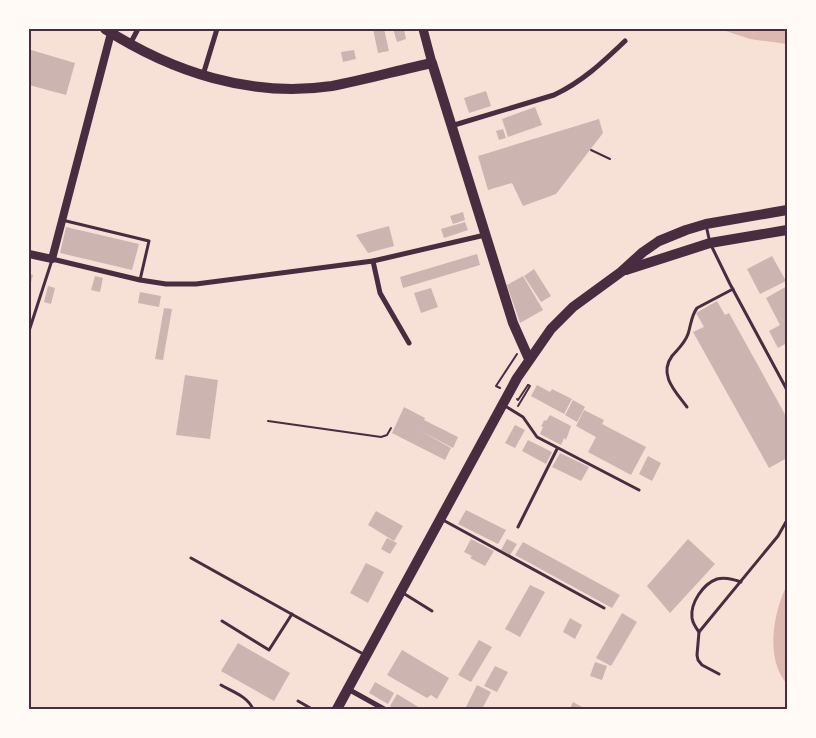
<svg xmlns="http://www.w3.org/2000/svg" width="816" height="738" font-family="'Source Sans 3',sans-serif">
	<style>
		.water { fill: #dcb8b0 }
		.building { fill: #ccb4b1 }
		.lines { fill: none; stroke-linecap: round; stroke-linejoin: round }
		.path { stroke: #4a2c40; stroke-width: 2 }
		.service { stroke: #4a2c40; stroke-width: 3 }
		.minor { stroke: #4a2c40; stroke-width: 5 }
		.tertiary { stroke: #4a2c40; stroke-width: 8 }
		.secondary { stroke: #4a2c40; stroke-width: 9 }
		.primary { stroke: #4a2c40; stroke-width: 10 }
		.trunk { stroke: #4a2c40; stroke-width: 10 }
		.neatline { fill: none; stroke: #4a2c40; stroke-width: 2 }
	</style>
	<rect width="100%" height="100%" fill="#f7e1d7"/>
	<!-- water -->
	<g class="water">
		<path d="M720,29H773L787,31V44L750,39Z"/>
		<path d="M787,585V684C765,659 773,613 787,585Z"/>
	</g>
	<!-- building -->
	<g class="building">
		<path d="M373,29H384L389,51L378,53Z"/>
		<path d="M393,29H404L406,39L397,42Z"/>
		<path d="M31,50L75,63L66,95L29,85V57Z"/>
		<path d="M354,50L356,59L343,62L341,52Z"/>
		<path d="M486,91L491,106L469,113L464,98Z"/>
		<path d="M535,107L542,125L508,137L502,119Z"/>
		<path d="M599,119L603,133L556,194L523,206L512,183L488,190L478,156Z"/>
		<path d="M503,129L506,138L499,140L496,131Z"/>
		<path d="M463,212L465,220L453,224L450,216Z"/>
		<path d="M465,222L468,230L444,238L441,229Z"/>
		<path d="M389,226L394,246L368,253L356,235Z"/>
		<path d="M66,227L139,244L132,270L60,253Z"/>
		<path d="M477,254L480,265L403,288L400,277Z"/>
		<path d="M772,256L786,281L760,294L747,269Z"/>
		<path d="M534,269L551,296L541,302L524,276Z"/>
		<path d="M29,274L33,275L29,290Z"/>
		<path d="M95,276L103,278L100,292L91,290Z"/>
		<path d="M523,276L543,310L520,323L507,285Z"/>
		<path d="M48,286L55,288L51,304L44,302Z"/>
		<path d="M787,286V343L778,348L769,331L780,325L766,298Z"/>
		<path d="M431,288L438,307L421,313L414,293Z"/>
		<path d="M140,292L161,296L159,307L138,303Z"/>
		<path d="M717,301L725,315L729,313L787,418V429L785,431L787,435V458L769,468L693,332L704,327L696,313Z"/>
		<path d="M164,308L172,309L163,360L155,359Z"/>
		<path d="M185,375L218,380L210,439L176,435Z"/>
		<path d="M537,385L550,392L552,389L572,399L564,414L531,396Z"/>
		<path d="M573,400L585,407L577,422L565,415Z"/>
		<path d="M404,407L425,418L424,420L458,437L453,448L419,430L451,448L445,460L392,433Z"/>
		<path d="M584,410L604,420L602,424L646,447L631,475L588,452L596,437L576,426Z"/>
		<path d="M550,415L571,426L566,440L564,438L561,445L540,434L543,427L541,426L543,423L544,420L546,421Z"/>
		<path d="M515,425L525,430L515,448L505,443Z"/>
		<path d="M528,440L552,452L546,464L522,451Z"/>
		<path d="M560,453L589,467L581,481L552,467Z"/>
		<path d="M648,456L661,463L652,481L639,474Z"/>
		<path d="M466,510L506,530L498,544L458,524Z"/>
		<path d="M376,511L403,526L394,541L368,525Z"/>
		<path d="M387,538L397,543L390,554L381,549Z"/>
		<path d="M471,539L494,551L485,566L470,558L472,556L464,552Z"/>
		<path d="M507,539L517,544L510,555L501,550Z"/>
		<path d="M688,539L715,564L670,613L647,586Z"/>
		<path d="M523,542L620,595L612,608L515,555Z"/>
		<path d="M366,563L384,572L368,603L350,593Z"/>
		<path d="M530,585L545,592L520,637L505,629Z"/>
		<path d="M622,613L637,622L611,666L596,658Z"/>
		<path d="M570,618L582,625L575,639L563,632Z"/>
		<path d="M479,640L492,647L471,682L458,675Z"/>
		<path d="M238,643L290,673L274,701L221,671Z"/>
		<path d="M402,650L449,678L437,699L431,695L427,698L387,675Z"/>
		<path d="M595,662L607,666L602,680L590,676Z"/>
		<path d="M495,666L508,672L497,692L484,686Z"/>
		<path d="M375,682L394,693L388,704L369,693Z"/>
		<path d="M477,685L491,692L482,709H465Z"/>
		<path d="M397,694L420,708L419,709H395L390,706Z"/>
		<path d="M573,702L584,708L583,709H570Z"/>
	</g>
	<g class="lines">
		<!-- path -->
		<g class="path">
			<path d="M591,150L610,159"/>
			<path d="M500,388L496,386L517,354"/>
			<path d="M517,399L518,400L528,385"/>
			<path d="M518,406L530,386L528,385"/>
			<path d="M268,421L381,437L387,435L391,428"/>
		</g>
		<!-- service -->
		<g class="service">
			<path d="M62,220L149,241L140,280"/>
			<path d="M706,225L710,243L730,284L787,390"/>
			<path d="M29,331L52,260"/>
			<path d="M505,406L523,417L537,437L639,490"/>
			<path d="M687,407C676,392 658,375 672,356C678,349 685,343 688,334C691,325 691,316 697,308L733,289"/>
			<path d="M443,520L604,608"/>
			<path d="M518,527L557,449"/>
			<path d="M191,558L365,655"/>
			<path d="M403,593L432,611"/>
			<path d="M222,621L269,650L292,614"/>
			<path d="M699,632C696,628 693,624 692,618C690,603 703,584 717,579C725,577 733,579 741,582"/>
			<path d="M719,674L702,665L698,660L697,655L699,632L778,536L787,520"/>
			<path d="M221,685C233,692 247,696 253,709"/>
			<path d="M298,701L312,709"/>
		</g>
		<!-- minor -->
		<g class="minor">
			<path d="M130,44L138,29"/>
			<path d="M203,75L217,29"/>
			<path d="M451,126L554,95C582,82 603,62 625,41"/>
			<path d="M52,259L140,280L166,284H196L373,261L485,235"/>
			<path d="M373,261L380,293L409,343"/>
			<path d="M348,689L384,709"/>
		</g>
		<!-- tertiary -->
		<path class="tertiary" d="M29,254L52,259L111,33"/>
		<!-- secondary -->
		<path class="secondary" d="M423,29L432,63"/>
		<!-- primary -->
		<path class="primary" d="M105,29C172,72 251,98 332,86C365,80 399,70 432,63L513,323L529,359"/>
		<!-- trunk -->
		<g class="trunk">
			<path d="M626,270L710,243L787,230"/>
			<path d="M337,709L517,378L551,329L573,307L621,272L643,252L659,241L686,230L706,224L787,210"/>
		</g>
	</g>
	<!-- border -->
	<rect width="816" height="738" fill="none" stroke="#fffaf5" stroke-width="60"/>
	<rect x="30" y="30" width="756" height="678" class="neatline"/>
</svg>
